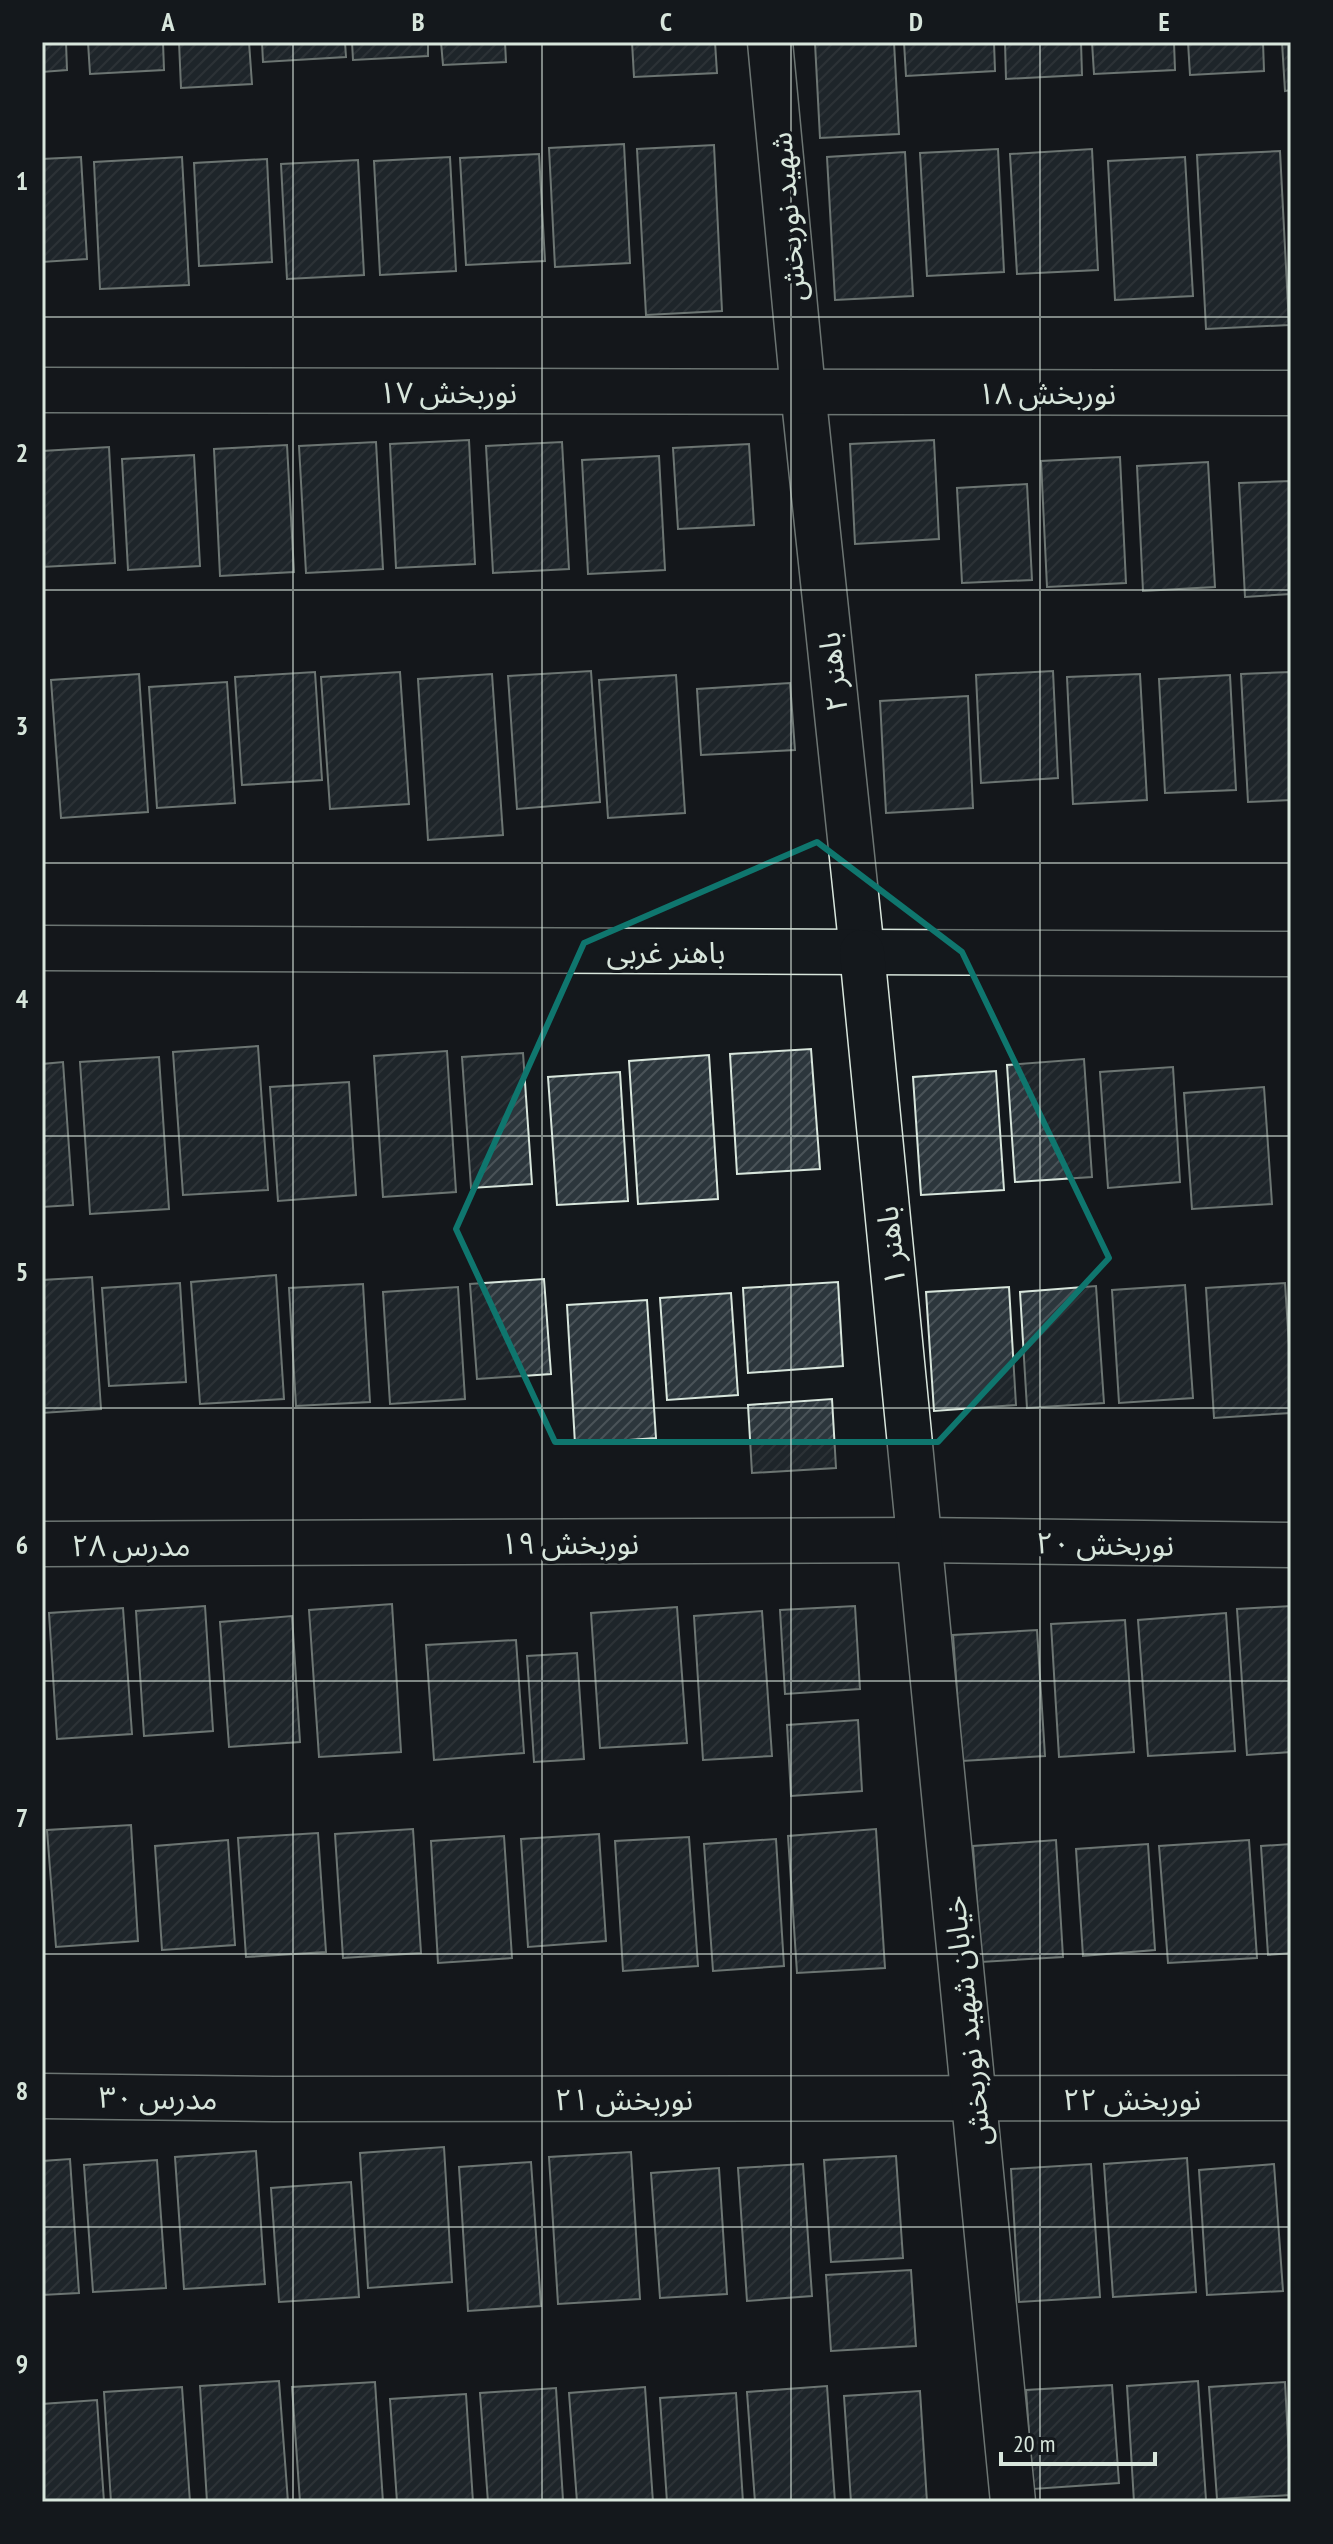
<svg xmlns="http://www.w3.org/2000/svg" width="1333" height="2544" font-family="'PT Sans Narrow','Noto Sans Arabic',sans-serif">
	<style>
		.building { fill: url(#building-hatch); stroke: #d8e6dc; stroke-width: 2 }
		.lines { fill: none; stroke-linecap: round; stroke-linejoin: round }
		.minor-casing { stroke: #d8e6dc; stroke-width: 47 }
		.tertiary-casing { stroke: #d8e6dc; stroke-width: 47 }
		.minor { stroke: #14181c; stroke-width: 44 }
		.tertiary { stroke: #14181c; stroke-width: 44 }
		.marked { fill: none; stroke: #0f766e; stroke-width: 6; stroke-linejoin: round }
		.grid { fill: none; stroke: #d8e6dc; stroke-width: 2; stroke-opacity: 0.55 }
		.labels { text-anchor: middle; dominant-baseline: central; stroke-width: 6; stroke-linejoin: round; paint-order: stroke }
		.street-label { font-size: 30px; fill: #d8e6dc; stroke: #14181c }
		.neatline { fill: none; stroke: #d8e6dc; stroke-width: 3 }
		.grid-label { font-size: 26px; text-anchor: middle; font-weight: bold; fill: #d8e6dc }
	</style>
	<defs>
		<pattern id="building-hatch" width="6" height="6" patternUnits="userSpaceOnUse" patternTransform="scale(2)"><rect width="6" height="6" fill="#2c363c"/><path d="M-1 1l2-2M0 6l6-6M5 7l2-2" fill="none" stroke="#4a5358"/></pattern>
	</defs>
	<rect width="100%" height="100%" fill="#14181c"/>
	<!-- building -->
	<g class="building">
		<path d="M42,42H66L67,70L42,72Z"/>
		<path d="M88,42H163L164,70L90,74Z"/>
		<path d="M179,42H249L252,84L181,88Z"/>
		<path d="M262,42H345L346,57L263,62Z"/>
		<path d="M352,42H428V56L353,60Z"/>
		<path d="M441,42H505L506,62L443,65Z"/>
		<path d="M632,42H715L717,73L634,77Z"/>
		<path d="M894,42L899,134L820,138L815,43Z"/>
		<path d="M904,42H994L995,71L906,76Z"/>
		<path d="M1005,42H1081L1082,75L1006,79Z"/>
		<path d="M1092,42H1174L1175,70L1094,74Z"/>
		<path d="M1188,42H1263L1264,71L1190,75Z"/>
		<path d="M1282,42H1291V90L1285,91Z"/>
		<path d="M624,144L630,263L555,267L549,148Z"/>
		<path d="M714,145L722,311L646,315L637,149Z"/>
		<path d="M998,149L1004,272L927,276L920,153Z"/>
		<path d="M1092,149L1098,270L1017,274L1010,154Z"/>
		<path d="M1280,151L1289,325L1206,329L1197,155Z"/>
		<path d="M905,152L913,296L835,300L827,157Z"/>
		<path d="M539,154L545,261L466,265L460,158Z"/>
		<path d="M81,157L87,259L42,262V159Z"/>
		<path d="M182,157L189,285L100,289L94,162Z"/>
		<path d="M450,157L456,271L380,275L374,161Z"/>
		<path d="M1185,157L1193,296L1115,300L1108,161Z"/>
		<path d="M267,159L272,262L199,266L194,163Z"/>
		<path d="M358,160L364,275L287,279L281,164Z"/>
		<path d="M469,440L475,564L396,568L390,444Z"/>
		<path d="M934,440L939,539L855,544L850,444Z"/>
		<path d="M376,442L383,569L306,573L299,446Z"/>
		<path d="M562,442L569,569L493,573L486,446Z"/>
		<path d="M749,444L754,525L678,529L673,448Z"/>
		<path d="M287,445L294,572L220,576L214,449Z"/>
		<path d="M109,447L115,563L42,567V451Z"/>
		<path d="M194,455L200,566L128,570L122,459Z"/>
		<path d="M659,456L665,570L588,574L582,460Z"/>
		<path d="M1120,457L1126,583L1047,587L1041,461Z"/>
		<path d="M1208,462L1215,587L1143,591L1137,466Z"/>
		<path d="M1291,481V594L1245,597L1239,483Z"/>
		<path d="M1027,484L1032,580L962,583L957,488Z"/>
		<path d="M591,671L600,802L517,809L508,676Z"/>
		<path d="M1053,671L1058,778L981,783L976,675Z"/>
		<path d="M315,672L322,780L242,785L235,677Z"/>
		<path d="M400,672L409,804L330,809L321,677Z"/>
		<path d="M1291,672V800L1248,802L1241,674Z"/>
		<path d="M139,674L148,812L61,818L51,680Z"/>
		<path d="M492,674L503,835L428,840L418,679Z"/>
		<path d="M1140,674L1147,800L1073,804L1067,677Z"/>
		<path d="M676,675L685,813L608,818L599,680Z"/>
		<path d="M1230,675L1236,790L1165,793L1159,679Z"/>
		<path d="M227,682L235,803L157,808L149,687Z"/>
		<path d="M790,683L795,750L701,755L697,689Z"/>
		<path d="M968,696L973,808L886,813L880,701Z"/>
		<path d="M258,1046L268,1190L183,1195L173,1052Z"/>
		<path d="M811,1049L820,1169L737,1174L730,1054Z"/>
		<path d="M447,1051L456,1192L383,1197L374,1056Z"/>
		<path d="M523,1053L532,1184L471,1188L462,1057Z"/>
		<path d="M709,1055L718,1199L638,1204L629,1061Z"/>
		<path d="M159,1057L169,1209L90,1214L80,1062Z"/>
		<path d="M1084,1059L1092,1177L1015,1182L1007,1065Z"/>
		<path d="M63,1062L73,1205L42,1207V1064Z"/>
		<path d="M1173,1067L1180,1182L1108,1188L1100,1072Z"/>
		<path d="M996,1071L1004,1190L921,1195L913,1077Z"/>
		<path d="M620,1072L628,1201L557,1205L548,1077Z"/>
		<path d="M349,1082L356,1195L278,1201L270,1087Z"/>
		<path d="M1264,1087L1272,1204L1192,1209L1184,1093Z"/>
		<path d="M276,1275L284,1399L200,1404L191,1282Z"/>
		<path d="M92,1277L101,1409L42,1413V1280Z"/>
		<path d="M544,1279L551,1374L477,1379L470,1284Z"/>
		<path d="M838,1282L843,1366L748,1373L743,1288Z"/>
		<path d="M180,1283L186,1382L109,1386L102,1288Z"/>
		<path d="M1285,1283L1291,1376V1413L1214,1418L1206,1288Z"/>
		<path d="M363,1284L370,1402L296,1406L289,1288Z"/>
		<path d="M1185,1285L1193,1398L1119,1403L1112,1290Z"/>
		<path d="M1096,1286L1104,1403L1027,1408L1020,1292Z"/>
		<path d="M458,1287L465,1399L390,1404L383,1292Z"/>
		<path d="M1009,1287L1016,1405L934,1411L926,1292Z"/>
		<path d="M731,1293L738,1395L667,1400L660,1298Z"/>
		<path d="M647,1300L656,1438L575,1444L567,1305Z"/>
		<path d="M832,1399L836,1468L752,1473L748,1405Z"/>
		<path d="M392,1604L401,1752L319,1757L309,1610Z"/>
		<path d="M205,1606L213,1731L144,1736L136,1611Z"/>
		<path d="M855,1606L860,1689L785,1694L780,1610Z"/>
		<path d="M1291,1606V1752L1247,1755L1237,1609Z"/>
		<path d="M677,1607L687,1743L600,1748L591,1613Z"/>
		<path d="M123,1608L132,1734L57,1739L49,1613Z"/>
		<path d="M762,1611L772,1756L703,1760L694,1616Z"/>
		<path d="M1226,1613L1235,1751L1148,1756L1138,1620Z"/>
		<path d="M292,1616L300,1742L229,1747L220,1622Z"/>
		<path d="M1125,1620L1134,1752L1059,1757L1051,1624Z"/>
		<path d="M1037,1630L1045,1756L962,1761L953,1635Z"/>
		<path d="M516,1640L524,1753L434,1760L426,1645Z"/>
		<path d="M577,1653L584,1759L534,1762L527,1656Z"/>
		<path d="M858,1720L862,1791L791,1796L787,1725Z"/>
		<path d="M131,1825L138,1941L56,1947L47,1830Z"/>
		<path d="M413,1829L421,1953L343,1958L335,1834Z"/>
		<path d="M876,1829L885,1968L797,1973L788,1836Z"/>
		<path d="M318,1833L326,1952L246,1957L238,1838Z"/>
		<path d="M599,1834L606,1941L528,1947L521,1839Z"/>
		<path d="M504,1836L512,1958L438,1963L431,1841Z"/>
		<path d="M689,1837L698,1966L623,1971L615,1841Z"/>
		<path d="M776,1839L784,1966L713,1971L704,1844Z"/>
		<path d="M228,1840L235,1945L162,1950L155,1846Z"/>
		<path d="M1056,1840L1063,1957L981,1962L973,1846Z"/>
		<path d="M1249,1840L1257,1958L1168,1963L1159,1846Z"/>
		<path d="M1148,1844L1155,1950L1083,1956L1076,1849Z"/>
		<path d="M1291,1844V1953L1268,1955L1261,1846Z"/>
		<path d="M444,2147L452,2282L368,2288L360,2153Z"/>
		<path d="M256,2151L265,2284L184,2289L175,2157Z"/>
		<path d="M631,2152L640,2299L558,2304L549,2157Z"/>
		<path d="M896,2156L903,2258L831,2262L824,2160Z"/>
		<path d="M1187,2158L1196,2292L1113,2297L1104,2164Z"/>
		<path d="M70,2159L79,2293L42,2295V2161Z"/>
		<path d="M157,2160L166,2288L93,2292L84,2165Z"/>
		<path d="M531,2162L541,2306L468,2311L459,2167Z"/>
		<path d="M803,2164L812,2296L747,2301L738,2168Z"/>
		<path d="M1091,2164L1100,2297L1019,2302L1011,2169Z"/>
		<path d="M1274,2164L1283,2291L1207,2295L1199,2170Z"/>
		<path d="M719,2168L727,2294L660,2298L651,2173Z"/>
		<path d="M351,2182L359,2297L279,2302L271,2188Z"/>
		<path d="M911,2270L916,2346L831,2351L826,2275Z"/>
		<path d="M279,2381L288,2502H207L200,2386Z"/>
		<path d="M1198,2381L1206,2500L1134,2502L1127,2386Z"/>
		<path d="M375,2382L383,2502H300L292,2387Z"/>
		<path d="M1285,2382L1291,2495L1217,2499L1209,2387Z"/>
		<path d="M1112,2385L1119,2483L1033,2489L1026,2390Z"/>
		<path d="M827,2386L835,2502H755L747,2392Z"/>
		<path d="M182,2387L190,2502H111L104,2392Z"/>
		<path d="M645,2387L653,2502H577L569,2393Z"/>
		<path d="M556,2388L563,2500L488,2502L480,2393Z"/>
		<path d="M920,2391L927,2502H851L844,2396Z"/>
		<path d="M736,2393L743,2502H667L660,2398Z"/>
		<path d="M466,2394L473,2502H397L390,2399Z"/>
		<path d="M97,2400L104,2502H42V2404Z"/>
	</g>
	<g class="lines">
		<defs>
			<g id="minor">
				<path d="M770,42L803,391L862,952"/>
				<path d="M42,390L1291,393"/>
				<path d="M42,1544L919,1540L1291,1545"/>
				<path d="M42,2096L274,2099L1291,2098"/>
			</g>
			<g id="tertiary">
				<path d="M42,948L1291,954"/>
				<path d="M862,952L1013,2502"/>
			</g>
		</defs>
		<!-- minor casing -->
		<use href="#minor" class="minor-casing"/>
		<!-- tertiary casing -->
		<use href="#tertiary" class="tertiary-casing"/>
		<!-- minor -->
		<use href="#minor" class="minor"/>
		<!-- tertiary -->
		<use href="#tertiary" class="tertiary"/>
	</g>
	<!-- marked area -->
	<path d="M0 0H1333V2544H0ZM817,842L962,952L1109,1258L938,1442H555L456,1229L584,943Z" fill="#14181c" fill-opacity=".55" fill-rule="evenodd"/>
	<path class="marked" d="M817,842L962,952L1109,1258L938,1442H555L456,1229L584,943Z"/>
	<!-- grid -->
	<path class="grid" d="M293,42V2502M542,42V2502M791,42V2502M1040,42V2502M42,317H1291M42,590H1291M42,863H1291M42,1136H1291M42,1408H1291M42,1681H1291M42,1954H1291M42,2227H1291"/>
	<g class="labels">
		<!-- street labels -->
		<g class="street-label">
			<text transform="translate(787 217) rotate(-95)">شهید نوربخش</text>
			<text x="448" y="391">نوربخش ۱۷</text>
			<text x="1047" y="392">نوربخش ۱۸</text>
			<text transform="translate(832 672) rotate(-96)">باهنر ۲</text>
			<text x="666" y="951">باهنر غربی</text>
			<text transform="translate(890 1246) rotate(-96)">باهنر ۱</text>
			<text x="570" y="1542">نوربخش ۱۹</text>
			<text transform="translate(1105 1543) rotate(1)">نوربخش ۲۰</text>
			<text x="131" y="1544">مدرس ۲۸</text>
			<text transform="translate(966 2021) rotate(-96)">خیابان شهید نوربخش</text>
			<text transform="translate(158 2097) rotate(1)">مدرس ۳۰</text>
			<text x="624" y="2098">نوربخش ۲۱</text>
			<text x="1132" y="2098">نوربخش ۲۲</text>
		</g>
	</g>
	<!-- border -->
	<rect width="1333" height="2544" fill="none" stroke="#14181c" stroke-width="88"/>
	<!-- scale -->
	<path d="M1001 2452v12h154v-12" fill="none" stroke="#d8e6dc" stroke-width="4"/>
	<text x="1013" y="2452" font-size="24" fill="#d8e6dc" stroke="#14181c" stroke-width="6" paint-order="stroke">20 m</text>
	<rect x="44" y="44" width="1245" height="2456" class="neatline"/>
	<g class="grid-label">
		<text x="168" y="31">A</text>
		<text x="418" y="31">B</text>
		<text x="666" y="31">C</text>
		<text x="916" y="31">D</text>
		<text x="1164" y="31">E</text>
		<text x="22" y="190">1</text>
		<text x="22" y="462">2</text>
		<text x="22" y="735">3</text>
		<text x="22" y="1008">4</text>
		<text x="22" y="1281">5</text>
		<text x="22" y="1554">6</text>
		<text x="22" y="1827">7</text>
		<text x="22" y="2100">8</text>
		<text x="22" y="2373">9</text>
	</g>
</svg>
